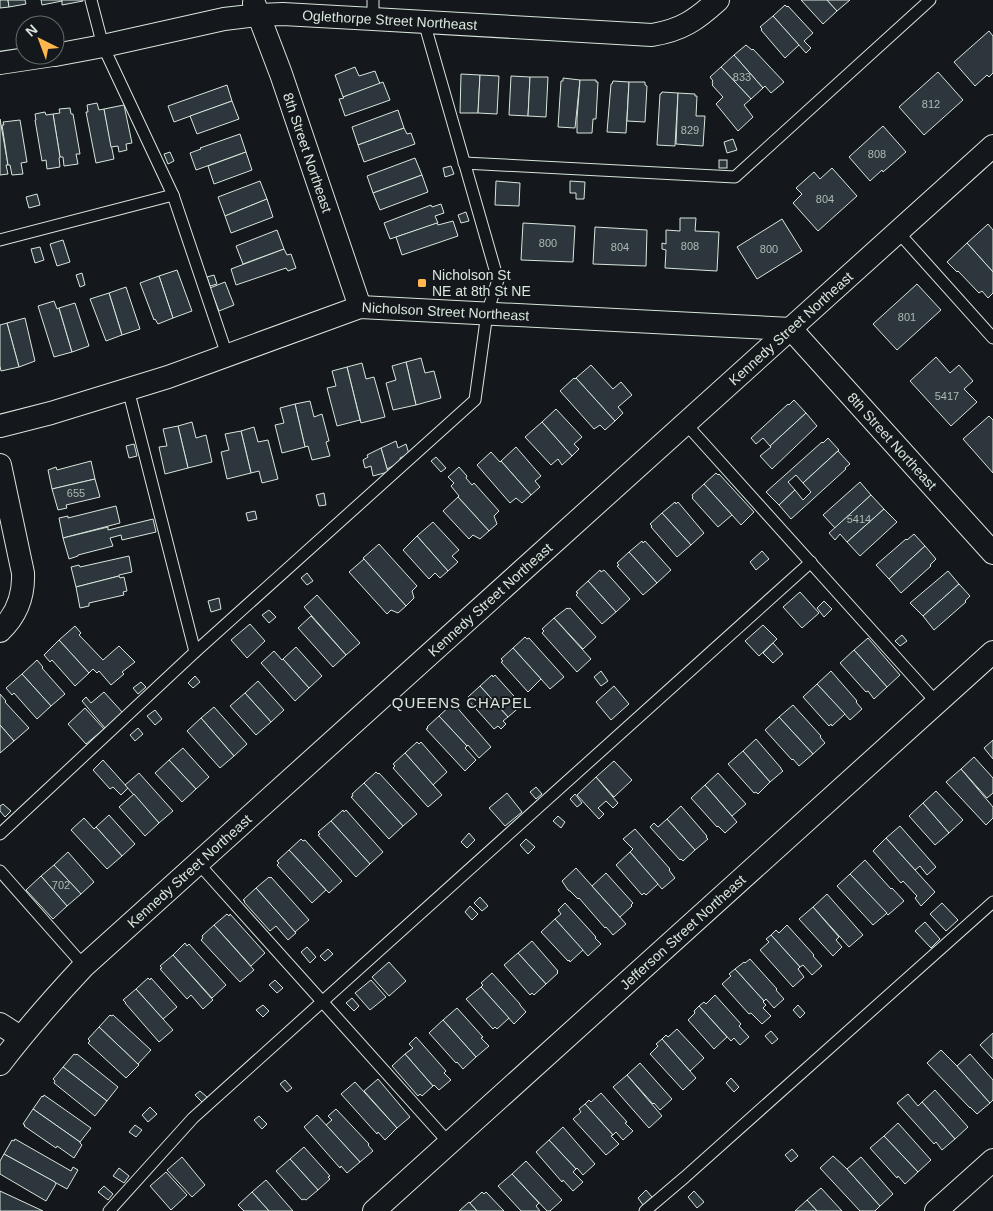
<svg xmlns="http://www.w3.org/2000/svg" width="993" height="1211" font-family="Helvetica,sans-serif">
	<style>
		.building { fill: #2c363c; stroke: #d8e6dc }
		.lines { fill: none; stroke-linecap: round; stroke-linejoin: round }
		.lane-casing { stroke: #d8e6dc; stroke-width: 13 }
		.street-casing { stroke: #d8e6dc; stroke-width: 24 }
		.lane { stroke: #14181c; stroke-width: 11 }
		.street { stroke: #14181c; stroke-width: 22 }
		.poi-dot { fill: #ffb74d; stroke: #14181c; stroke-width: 2 }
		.labels { text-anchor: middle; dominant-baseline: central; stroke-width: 4; stroke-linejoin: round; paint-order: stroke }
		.number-label { font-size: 11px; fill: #adbab4 }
		.street-label { font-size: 14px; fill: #d8e6dc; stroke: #14181c }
		.poi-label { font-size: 14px; fill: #d8e6dc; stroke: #14181c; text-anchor: start }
		.neighbourhood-label { font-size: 15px; letter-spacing: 1px; fill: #d8e6dc; stroke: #14181c }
	</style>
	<rect width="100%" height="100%" fill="#14181c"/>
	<!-- building -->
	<g class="building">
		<path d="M0,0H8L9,7L0,8Z"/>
		<path d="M8,0H25L26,4L9,7Z"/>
		<path d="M41,0H62V1L42,5Z"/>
		<path d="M62,0H83V1L62,5Z"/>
		<path d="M801,0H827L837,11L823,24Z"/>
		<path d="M827,0H850L837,11Z"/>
		<path d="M785,5L787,7L788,6L813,33L804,41L811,48L806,53L773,16Z"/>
		<path d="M773,16L799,45L785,58L761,30L762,29L760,27Z"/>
		<path d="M989,31L993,36V73L989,77L987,75L975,86L954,62Z"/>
		<path d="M746,45L752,50L753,49L784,82L771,93L765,86L763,88L734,55Z"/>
		<path d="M734,55L763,88L751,99L721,67Z"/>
		<path d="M355,67L359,76L375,71L380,84L343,97L335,75Z"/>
		<path d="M721,67L751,99L744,105L753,117L738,131L716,104L723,97L712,85L713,84L712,82L713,81L710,77Z"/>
		<path d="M938,72L963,100L924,135L899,107Z"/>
		<path d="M461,74L480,75L478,113H460Z"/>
		<path d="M480,75L499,76L497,114L478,113Z"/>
		<path d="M511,76L530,77L528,116L509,115Z"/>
		<path d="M530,77H548L546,117L528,116Z"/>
		<path d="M563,78L580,80L575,128L558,127L561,81H563Z"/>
		<path d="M580,80H596V82H598L596,119H593L592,133H577V118Z"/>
		<path d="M613,81L629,82L626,133L607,132L611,84H612Z"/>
		<path d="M383,82L390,100L345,116L339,99L344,98L343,97Z"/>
		<path d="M629,82H645V85L647,86L645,122L627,121Z"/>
		<path d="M227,85L232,101L174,122L168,106Z"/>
		<path d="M662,92L678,93L675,146L657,145L660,94H661Z"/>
		<path d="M678,93L695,94V96H697L696,116H705L703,146L676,144Z"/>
		<path d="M232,101L239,119L197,134L190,116Z"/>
		<path d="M97,103L99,110L104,109L114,159L96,163L86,112H88L87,105Z"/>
		<path d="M124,105L132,143L126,144L127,150L119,152L118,146L111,147L104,109Z"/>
		<path d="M70,108L71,114H73L80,154H76L78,164L64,166L63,157H60L53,114L60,113L59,109Z"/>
		<path d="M398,110L404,128L358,145L352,127Z"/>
		<path d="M45,112L46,115L53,114L60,157L59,158L60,167L47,169L46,160L42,161L35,120H36L35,114Z"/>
		<path d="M0,119L8,165H6L8,174L0,175Z"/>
		<path d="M20,120L27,162L21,163L23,174L12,175L10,165H8L2,125H4L3,122Z"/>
		<path d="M883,126L906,152L883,172L882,170L870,181L849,157Z"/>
		<path d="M404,128L407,134L411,133L415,144L364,162L358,145Z"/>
		<path d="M240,134L246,152L196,170L190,153L201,149L200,148Z"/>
		<path d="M733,139L737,150L727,153L724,142Z"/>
		<path d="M170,152L174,161L168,164L164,154Z"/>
		<path d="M246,152L252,170L214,184L208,166Z"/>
		<path d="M415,158L422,175L373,193L367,176Z"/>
		<rect x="719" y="160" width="8" height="8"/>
		<path d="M451,166L454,174L445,177L443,168Z"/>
		<path d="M832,168L857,196L818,231L793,203L802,194L796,188L814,172L820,179Z"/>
		<path d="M422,175L428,192L380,210L373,193Z"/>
		<path d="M260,181L267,199L225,216L218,197Z"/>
		<path d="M496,181L520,183L519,206L495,205Z"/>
		<path d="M570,181L585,182L584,199H576V193H570Z"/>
		<path d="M37,194L40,205L29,208L26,197Z"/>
		<path d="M267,199L273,217L231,233L225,216Z"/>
		<path d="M441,204L444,213L435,216L438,223L390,239L384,223L431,205L432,207Z"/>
		<path d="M466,212L469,221L461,223L458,215Z"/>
		<path d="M680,218H696L695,231L719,232L717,271L665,268L666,250L662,249V243L666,244V230L680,231Z"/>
		<path d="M782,219L802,251L757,279L737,247Z"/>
		<path d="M453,221L458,236L402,255L396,237L437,223L438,225Z"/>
		<path d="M523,223L575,226L573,262L521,260Z"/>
		<path d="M988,224L993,230V272L967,243Z"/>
		<path d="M595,227L647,230L646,266L593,264Z"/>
		<path d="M277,230L284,249L243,264L236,246Z"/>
		<path d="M63,240L70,262L57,266L50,244Z"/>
		<path d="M967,243L993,272V293L988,298L982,291L979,293L958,271L957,272L947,262Z"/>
		<path d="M40,247L44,260L35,263L31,249Z"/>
		<path d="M284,249L287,255L291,254L296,268L288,271L286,268L236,285L231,269Z"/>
		<path d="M177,270L192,311L173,318L159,276Z"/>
		<path d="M82,273L85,285L80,287L76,275Z"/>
		<path d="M214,275L217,284L210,286L207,277Z"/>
		<path d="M159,276L173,318L158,324L155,319L154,320L140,283Z"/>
		<path d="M225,282L234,305L219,311L210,288Z"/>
		<path d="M917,284L941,310L897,350L873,324Z"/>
		<path d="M126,287L140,329L122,335L109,293Z"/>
		<path d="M109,293L122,335L106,341L90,299Z"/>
		<path d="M54,301L57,309L59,308L72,352L54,357L38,306Z"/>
		<path d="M75,303L89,346L72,352L59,308Z"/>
		<path d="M25,318L35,361L19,367L7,323Z"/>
		<path d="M7,323L19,367L1,371L0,366V325Z"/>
		<path d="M936,357L950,373L959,365L973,381L964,389L977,402L951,426L910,381Z"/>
		<path d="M421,358L425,373L434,371L441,398L416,405L406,362Z"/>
		<path d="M406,362L416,405L393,410L386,383L396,380L392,366Z"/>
		<path d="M362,363L366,379L374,377L385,417L361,423L347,367Z"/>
		<path d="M591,365L613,389L621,382L632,395L618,407L623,413L615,421L576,378Z"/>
		<path d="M347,367L360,420L337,426L327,388L336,386L332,371Z"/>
		<path d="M574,378L575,379L576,378L615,421L605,430L600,425L594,429L560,391Z"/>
		<path d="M794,400L806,413L770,446L763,438L756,444L751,438L788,404L789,405Z"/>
		<path d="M310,401L314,417L322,414L329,441L326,442L330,456L312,460L308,446L305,447L295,404Z"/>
		<path d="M295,404L305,447L282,453L275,425L284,423L280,408Z"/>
		<path d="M556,409L582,437L574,444L579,449L572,456L542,422Z"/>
		<path d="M806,413L817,426L772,469L760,456L771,447L770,446Z"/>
		<path d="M989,416L993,420V473L963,439Z"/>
		<path d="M192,422L196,438L206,435L212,462L188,468L178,426Z"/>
		<path d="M542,422L572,456L562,465L558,459L551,465L525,437Z"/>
		<path d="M178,426L188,468L165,474L159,447L167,446L163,429Z"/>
		<path d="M254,427L258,442L268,440L278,479L262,483L259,471L251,473L241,431Z"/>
		<path d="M241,431L251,473L227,479L221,452L229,450L225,434Z"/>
		<path d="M828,438L839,450L803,483L796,475L788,482L795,490L779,505L766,492L822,442L823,443Z"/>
		<path d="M396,441L398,448L406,444L409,454L400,458L401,462L387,469L381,448Z"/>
		<path d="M134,444L137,456L129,458L126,446Z"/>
		<path d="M516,447L541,476L535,481L540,487L531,495L501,461Z"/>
		<path d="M381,448L388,472L373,476L371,466L365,468L363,460L368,457L367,455Z"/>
		<path d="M838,451L850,464L845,468L846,469L791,519L779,505L795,490L803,500L811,492L803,483Z"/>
		<path d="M491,452L500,462L501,461L531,495L522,503L516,498L510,503L477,465Z"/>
		<path d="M436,457L446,468L441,472L431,461Z"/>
		<path d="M91,461L95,479L52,489L48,470L56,467L57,470Z"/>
		<path d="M459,467L467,476L466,478L472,485L474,483L499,511L494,516L497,524L489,531L458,497L459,496L451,486L454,483L448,477Z"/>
		<path d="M716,473L718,475L719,474L754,512L741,525L704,484Z"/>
		<path d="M95,479L100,497L66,505L67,508L58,510L52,489Z"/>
		<path d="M860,482L871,495L835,528L823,515Z"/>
		<path d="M704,484L732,515L718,527L692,498L693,497L692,495Z"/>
		<path d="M324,493L326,505L319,506L316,495Z"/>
		<path d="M871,495L884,509L847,542L840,534L835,540L829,533Z"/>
		<path d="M458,497L489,531L480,539L473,535L469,539L443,511Z"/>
		<path d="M675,502L676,504L678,502L704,533L691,545L662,513Z"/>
		<path d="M116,506L120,523L63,538L59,518L68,516V518Z"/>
		<path d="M884,509L897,522L860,556L847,542Z"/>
		<path d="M255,511L257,519L248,521L246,513Z"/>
		<path d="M662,513L691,545L677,557L651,527L652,526L650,524Z"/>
		<path d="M153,519L156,532L122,540L121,535L110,538L113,546L78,555V556L69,559L63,538L108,527V530Z"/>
		<path d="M433,522L459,550L452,556L458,562L448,571L417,536Z"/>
		<path d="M914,534L925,546L889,579L876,565L906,539L907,540Z"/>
		<path d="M417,536L448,571L440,578L435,573L429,579L403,550Z"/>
		<path d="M642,541L643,543L645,541L671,570L657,583L629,552Z"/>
		<path d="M379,544L417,586L412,591L414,598L406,606L363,558Z"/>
		<path d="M925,546L936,559L930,565L931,566L901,593L889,579Z"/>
		<path d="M762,551L769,559L756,570L750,562Z"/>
		<path d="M629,552L657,583L643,595L617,566L619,565L617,563Z"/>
		<path d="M129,556L132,572L119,575V576L76,587L71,567L79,565L80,567Z"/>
		<path d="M364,559L406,606L398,613L391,610L387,614L349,572Z"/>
		<path d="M600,570L601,572L604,570L630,599L616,612L588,581Z"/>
		<path d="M948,571L959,584L923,616L910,603Z"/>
		<path d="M307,573L313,581L307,585L301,578Z"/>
		<path d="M119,576L120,578L124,577L127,591L123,592L124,595L89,603V606L80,608L76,587Z"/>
		<path d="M588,581L616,612L602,624L576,595L578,593L576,592Z"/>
		<path d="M959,584L970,596L965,601L966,602L934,630L923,616Z"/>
		<path d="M800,592L819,613L802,628L783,607Z"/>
		<path d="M317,595L360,643L346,655L304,607Z"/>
		<path d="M219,598L221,609L211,612L208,601Z"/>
		<path d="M824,601L832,609L824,617L817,608Z"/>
		<path d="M567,608L568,609L570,608L596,637L583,649L554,618Z"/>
		<path d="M269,610L276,617L269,623L262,615Z"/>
		<path d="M311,616L346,655L333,667L298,628Z"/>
		<path d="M554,618L591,659L577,672L542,633L544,631L542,629Z"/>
		<path d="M250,624L265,641L247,658L231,640Z"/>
		<path d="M763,625L777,639L759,656L745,641Z"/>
		<path d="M75,626L81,633L79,635L103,660L119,646L135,662L122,672L124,674L111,685L99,671L97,673L93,669L89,673L59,640Z"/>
		<path d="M902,635L907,641L900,646L895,641Z"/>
		<path d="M525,637L527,639L529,638L564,677L550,689L513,648Z"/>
		<path d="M868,638L900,675L887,687L854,650Z"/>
		<path d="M59,640L89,673L75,686L52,660L50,662L44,655Z"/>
		<path d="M773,643L783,654L773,663L763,653Z"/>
		<path d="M296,647L322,676L309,688L283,659Z"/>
		<path d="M513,648L541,679L528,692L501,662L503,661L501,659Z"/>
		<path d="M854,650L887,687L874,699L868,691L866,692L840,663Z"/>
		<path d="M274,651L282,660L283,659L309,688L295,701L261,663Z"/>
		<path d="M37,660L43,667L42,668L65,694L51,706L22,674Z"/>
		<path d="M601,671L608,681L601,686L594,677Z"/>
		<path d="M831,671L857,701L856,702L862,709L850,720L817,684Z"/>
		<path d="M22,674L51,706L37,719L14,693L12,695L6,688Z"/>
		<path d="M492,675L493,677L495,675L522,705L508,717L480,686Z"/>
		<path d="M195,676L200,682L193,688L188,683Z"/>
		<path d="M258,681L284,710L271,722L245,693Z"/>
		<path d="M141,682L146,687L138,694L133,688Z"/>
		<path d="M817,684L845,714L832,726L831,724L829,726L803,697Z"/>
		<path d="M480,686L508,717L503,721L506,724L501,729L498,726L494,729L468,700L470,699L468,697Z"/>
		<path d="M614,686L629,704L611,720L596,702Z"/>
		<path d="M104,692L123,713L105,728L82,701L86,697L91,703Z"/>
		<path d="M245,693L271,722L256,735L230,706Z"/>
		<path d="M0,694L6,701L5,702L29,728L14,741L0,725Z"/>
		<path d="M454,704L491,747L479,758L468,745L467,746L439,716L451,705L452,706Z"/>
		<path d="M793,705L821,736L820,737L825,743L813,754L779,717Z"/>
		<path d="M214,707L247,744L234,756L201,718Z"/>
		<path d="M85,708L104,729L86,744L68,724Z"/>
		<path d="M155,710L162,719L155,725L147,716Z"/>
		<path d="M439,716L467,746L465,748L476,760L465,771L426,729L428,728L427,727Z"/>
		<path d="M779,717L813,754L799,766L793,759L792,760L765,730Z"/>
		<path d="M201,718L234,756L220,768L187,731Z"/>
		<path d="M0,725L14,741L0,753Z"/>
		<path d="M138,728L143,734L135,741L130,735Z"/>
		<path d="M756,739L781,768V769L783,771L770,782L743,751Z"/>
		<path d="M993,740V759L984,748Z"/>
		<path d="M417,742L419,744L421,742L447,772L433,785L405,753Z"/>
		<path d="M183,748L209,777L196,789L169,760Z"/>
		<path d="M743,751L770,782L758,794L756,792L754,793L728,764Z"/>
		<path d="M405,753L442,795L428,807L393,768L395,766L393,764Z"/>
		<path d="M974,757L993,778V793L987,798L961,769Z"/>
		<path d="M103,760L128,788L121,795L113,787L110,789L93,770Z"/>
		<path d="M169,760L196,789L182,802L155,773Z"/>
		<path d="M614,761L632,780L614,797L596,777Z"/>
		<path d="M961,769L993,807V818L986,825L946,782Z"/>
		<path d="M376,772L378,774L379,773L417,814L403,826L364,783Z"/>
		<path d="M139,773L173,811L159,823L125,785Z"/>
		<path d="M718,773L746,804L732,816L705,785Z"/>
		<path d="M596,777L618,803L613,808L606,801L598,808L604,814L599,819L577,795Z"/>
		<path d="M364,783L403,826L389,839L351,797L353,796L352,794Z"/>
		<path d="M705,785L737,822L725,833L718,826L717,827L691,798Z"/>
		<path d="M536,787L542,794L536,799L530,792Z"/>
		<path d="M936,791L963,820L949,833L923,803Z"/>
		<path d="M507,793L522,812L505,826L489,808Z"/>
		<path d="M134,794L159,823L145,836L119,807Z"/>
		<path d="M575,794L582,803L577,807L570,799Z"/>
		<path d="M923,803L949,833L935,845L909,816Z"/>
		<path d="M3,804L11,811L5,817L0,811V806Z"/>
		<path d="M681,806L707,836L706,837L708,839L695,850L667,819Z"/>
		<path d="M343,810L344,812L346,810L383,852L370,864L331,821Z"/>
		<path d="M109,815L135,844L122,856L96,827Z"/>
		<path d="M558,816L565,822L561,828L553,821Z"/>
		<path d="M84,818L94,829L96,827L122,856L107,869L71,830Z"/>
		<path d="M667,819L695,850L683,861L681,859L680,860L650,827L654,823L658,827Z"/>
		<path d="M331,821L370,864L356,877L318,835L320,834L318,832Z"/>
		<path d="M900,826L936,867L927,875L920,866L915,870L886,838Z"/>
		<path d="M635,829L670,869L669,870L675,878L662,889L630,852L633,849L623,839Z"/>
		<path d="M469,833L475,840L467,848L461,842Z"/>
		<path d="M886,838L935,892L921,906L915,898L917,896L903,881L901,883L873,851Z"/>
		<path d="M301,839L303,841L305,840L342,881L329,893L289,850Z"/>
		<path d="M526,839L535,847L528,854L520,845Z"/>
		<path d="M289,850L326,890L312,903L277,865L279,863L277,861Z"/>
		<path d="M68,852L94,882L81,894L54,865Z"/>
		<path d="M630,852L658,884L646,895L644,893L642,895L616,865Z"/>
		<path d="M865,860L891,889L892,888L904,901L888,915L850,874Z"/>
		<path d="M54,865L81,894L67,906L41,876Z"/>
		<path d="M576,868L626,924L613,935L606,927L605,928L579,898L578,899L570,891L568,890L562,881Z"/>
		<path d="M606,873L633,903L631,905L632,906L620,917L592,886Z"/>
		<path d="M850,874L887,913L873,925L837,886Z"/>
		<path d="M41,876L67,906L53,919L26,890Z"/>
		<path d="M269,877L270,878L271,877L309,920L295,932L256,888Z"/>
		<path d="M256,888L296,933L288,940L276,926L270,931L244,902L245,901L243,900Z"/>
		<path d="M827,894L863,935L849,947L813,907Z"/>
		<path d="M480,897L488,906L482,911L474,903Z"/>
		<path d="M565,903L596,937L595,938L601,944L588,956L555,919L561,914L558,910Z"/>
		<path d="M942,903L958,920L946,931L930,914Z"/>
		<path d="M470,906L478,914L472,920L465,912Z"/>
		<path d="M813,907L839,937L836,940L842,947L833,956L799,919Z"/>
		<path d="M227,914L229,916L230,914L265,953L251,966L214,925Z"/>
		<path d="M555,919L583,950L570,962L569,960L568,961L541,932Z"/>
		<path d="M925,922L940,939L931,948L915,931Z"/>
		<path d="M214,925L254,970L240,982L201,940L203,938L202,936Z"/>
		<path d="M787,925L814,955L813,956L822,966L812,975L803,965L800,967L771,935L776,930L779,933Z"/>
		<path d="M771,935L800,967L798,969L804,977L793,987L760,950L769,942L766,939Z"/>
		<path d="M532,941L558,971L557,972L558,973L546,984L518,953Z"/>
		<path d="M185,943L187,946L189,944L226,985L212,998L173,955Z"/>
		<path d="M307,947L316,957L310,963L301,952Z"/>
		<path d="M328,949L333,954L325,961L320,956Z"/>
		<path d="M518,953L546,984L534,995L532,993L530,995L504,965Z"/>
		<path d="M173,955L213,1000L203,1009L191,995L187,999L160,969L162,968L160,966Z"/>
		<path d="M750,959L777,989L776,990L784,999L774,1008L766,999L764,1001L735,969L744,962L745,963Z"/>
		<path d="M389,962L406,981L389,996L372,977Z"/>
		<path d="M735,969L764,1001L763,1002L766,1005L763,1008L771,1016L762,1024L751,1013L749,1014L722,984L731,976L729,974Z"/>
		<path d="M492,973L520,1004V1005L526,1012L514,1024L481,987L483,985L481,983Z"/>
		<path d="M148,978L150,980L151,978L177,1007L163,1019L136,989Z"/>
		<path d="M275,980L283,988L277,993L269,985Z"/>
		<path d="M371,980L386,997L370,1010L355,993Z"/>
		<path d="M481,987L509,1018L497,1029L495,1027L493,1029L466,999Z"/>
		<path d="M136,989L173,1030L159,1042L125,1003H126L123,1000Z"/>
		<path d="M715,995L741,1024L739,1026L749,1037L740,1045L734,1038L731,1041L699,1006L704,1002L706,1004Z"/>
		<path d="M352,998L359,1006L354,1011L346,1003Z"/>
		<path d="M263,1005L269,1011L263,1017L256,1010Z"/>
		<path d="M798,1005L805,1013L800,1018L793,1010Z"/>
		<path d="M699,1006L727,1037L714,1049L688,1020L695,1013L694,1011Z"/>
		<path d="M457,1008L483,1037L481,1038L489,1046L476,1057L443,1020Z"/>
		<path d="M110,1015L111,1016L113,1015L151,1050L138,1064L99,1027Z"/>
		<path d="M443,1020L476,1057L463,1069L457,1062L456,1063L429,1033Z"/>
		<path d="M99,1027L139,1065L126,1078L88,1043L90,1041L88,1039Z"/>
		<path d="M677,1029L704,1058L690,1071L662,1039L666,1035L668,1037Z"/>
		<path d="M771,1031L778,1039L772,1044L765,1036Z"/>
		<path d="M993,1033V1059L980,1045Z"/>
		<path d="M416,1037L446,1071L444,1073L451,1080L439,1090L434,1085L433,1086L405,1054L413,1048L409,1044Z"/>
		<path d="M662,1039L696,1078L683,1090L650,1054L658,1046L656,1044Z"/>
		<path d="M941,1050L957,1066L990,1103L977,1114L970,1107V1108L927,1063Z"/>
		<path d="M74,1054L76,1055L77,1054L118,1087L107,1101L63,1067Z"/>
		<path d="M405,1054L433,1086L422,1096L420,1094L418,1096L392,1066Z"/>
		<path d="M970,1054L993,1080V1100L990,1103L957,1066Z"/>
		<path d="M640,1063L672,1099L660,1110L654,1103L653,1104L627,1075Z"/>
		<path d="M63,1067L107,1101L95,1116L54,1083L55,1081L53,1079Z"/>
		<path d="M627,1075L662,1116L649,1128L613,1087Z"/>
		<path d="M731,1078L739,1087L734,1092L726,1083Z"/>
		<path d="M378,1079L410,1117L397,1128L364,1091Z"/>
		<path d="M285,1080L292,1088L287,1092L280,1084Z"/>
		<path d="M355,1082L397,1128L385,1140L378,1132L377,1134L341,1094Z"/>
		<path d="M935,1090L968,1127L955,1139L922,1102Z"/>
		<path d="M200,1091L207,1097L202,1102L195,1095Z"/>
		<path d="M601,1093L627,1122L625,1123L633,1131L623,1140L616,1132L613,1135L585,1104L589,1100L591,1102Z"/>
		<path d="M908,1094L918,1106L922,1102L955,1139L942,1150L936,1142L934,1144L897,1103Z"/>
		<path d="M44,1095L91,1128L80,1142L33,1109L42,1096L43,1097Z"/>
		<path d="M585,1104L613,1135L611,1136L619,1144L606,1155L573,1119L581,1112L579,1109Z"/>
		<path d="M150,1107L157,1114L148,1122L142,1115Z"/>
		<path d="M33,1109L80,1142V1143L82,1145L74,1158L57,1146L56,1148L24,1126L25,1125L23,1124Z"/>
		<path d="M336,1109L369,1144L368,1145L373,1151L360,1162L326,1125L332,1120L328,1116Z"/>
		<path d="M317,1115L360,1162L347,1173L341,1166L340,1168L304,1127Z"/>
		<path d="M259,1116L267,1124L262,1129L254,1120Z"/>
		<path d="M898,1123L931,1160L918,1172L884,1136Z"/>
		<path d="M135,1125L142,1130L136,1137L129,1132Z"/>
		<path d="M563,1127L595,1164L583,1175L577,1168L576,1169L549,1140Z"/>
		<path d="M884,1136L918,1172L905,1184L898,1176L897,1178L870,1148Z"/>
		<path d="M15,1139L71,1171L73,1167L78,1170L67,1189L4,1154L12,1140L14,1141Z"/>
		<path d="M549,1140L576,1169L573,1172L583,1182L573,1191L563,1180L562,1182L536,1152Z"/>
		<path d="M304,1147L330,1176L328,1177L330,1179L318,1190L290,1159Z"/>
		<path d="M792,1149L798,1156L791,1162L785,1155Z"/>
		<path d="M4,1154L55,1182L56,1184L46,1201L0,1174V1161Z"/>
		<path d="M833,1156L847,1169L880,1206L875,1211H860L820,1168Z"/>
		<path d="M182,1157L205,1185L192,1197L167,1170Z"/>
		<path d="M861,1157L893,1194L880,1206L847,1169Z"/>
		<path d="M290,1159L318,1190L306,1200L304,1199L302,1200L276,1171Z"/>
		<path d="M526,1161L562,1200L550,1211H547L512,1174Z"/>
		<path d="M119,1168L129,1176L124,1183L113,1176Z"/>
		<path d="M166,1172L187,1195L171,1210L150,1186Z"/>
		<path d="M512,1174L539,1203L536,1206L540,1211H521L498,1186Z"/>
		<path d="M266,1180L293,1211H269L252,1192Z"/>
		<path d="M104,1186L113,1194L108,1200L98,1192Z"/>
		<path d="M821,1188L842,1211H817L807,1200Z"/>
		<path d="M646,1190L652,1197L643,1205L638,1198Z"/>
		<path d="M0,1191L43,1211H0Z"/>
		<path d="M694,1191L704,1202L697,1208L688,1197Z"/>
		<path d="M252,1192L269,1211H244L238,1205Z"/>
		<path d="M482,1192L484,1194L486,1192L504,1211H477L470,1203Z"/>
		<path d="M807,1200L817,1211H795Z"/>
		<path d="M469,1202L477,1211H459Z"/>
	</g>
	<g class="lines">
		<defs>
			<g id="lane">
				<path d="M91,0L103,46L173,195L227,355"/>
				<path d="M373,0V19"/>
				<path d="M464,163L735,177L930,0"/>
				<path d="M898,232L993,338"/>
				<path d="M0,240L173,195"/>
				<path d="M128,389L195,652"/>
				<path d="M686,424L937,703"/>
				<path d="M0,834L195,652L475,400L487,313L498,280L424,22"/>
				<path d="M198,863L449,1143"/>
				<path d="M0,871L84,966"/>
				<path d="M109,1211L193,1118L811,562"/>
				<path d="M645,1211L685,1177L993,902"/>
			</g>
			<g id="street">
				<path id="s1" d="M254,3L281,74L360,307"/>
				<path id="s2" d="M55,55L103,46L224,19L258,15L283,14L373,19L652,35C682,30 696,20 718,0"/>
				<path d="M0,63L53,55"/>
				<path id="s3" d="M791,329L993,553"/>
				<path id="s4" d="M0,426L51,413L168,377L360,307L791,329"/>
				<path d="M0,465L23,573C24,596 17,615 0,631"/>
				<path d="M0,1024L20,1037"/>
				<path id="s5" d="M0,1064C26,1030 54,998 84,966L993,146"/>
				<path id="s6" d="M374,1211L993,652"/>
				<path d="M936,1211L993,1160"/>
			</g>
		</defs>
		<!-- lane casing -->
		<use href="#lane" class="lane-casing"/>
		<!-- street casing -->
		<use href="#street" class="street-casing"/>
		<!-- lane -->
		<use href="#lane" class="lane"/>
		<!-- street -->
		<use href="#street" class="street"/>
	</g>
	<!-- markers -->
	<rect class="poi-dot" x="417" y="278" width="10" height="10" rx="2.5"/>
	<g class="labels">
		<!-- number labels -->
		<g class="number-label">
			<text x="742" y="77">833</text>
			<text x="931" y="104">812</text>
			<text x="690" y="130">829</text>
			<text x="877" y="154">808</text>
			<text x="825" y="199">804</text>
			<text x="548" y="243">800</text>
			<text x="690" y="246">808</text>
			<text x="620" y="247">804</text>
			<text x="769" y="249">800</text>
			<text x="907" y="317">801</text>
			<text x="947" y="396">5417</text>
			<text x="76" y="493">655</text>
			<text x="859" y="519">5414</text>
			<text x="61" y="885">702</text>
		</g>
		<!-- street labels -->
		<g class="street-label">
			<text stroke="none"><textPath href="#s2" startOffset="339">Oglethorpe Street Northeast</textPath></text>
			<text stroke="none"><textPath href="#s1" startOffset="159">8th Street Northeast</textPath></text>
			<text stroke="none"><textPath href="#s4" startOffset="465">Nicholson Street Northeast</textPath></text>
			<text stroke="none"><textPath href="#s5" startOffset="1081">Kennedy Street Northeast</textPath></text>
			<text stroke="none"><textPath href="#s3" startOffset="151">8th Street Northeast</textPath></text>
			<text stroke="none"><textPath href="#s5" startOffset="676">Kennedy Street Northeast</textPath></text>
			<text stroke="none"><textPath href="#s5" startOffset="271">Kennedy Street Northeast</textPath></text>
			<text stroke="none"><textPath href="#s6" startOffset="416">Jefferson Street Northeast</textPath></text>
		</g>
		<!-- poi labels -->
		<g class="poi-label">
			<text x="432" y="275">Nicholson St<tspan x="432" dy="16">NE at 8th St NE</tspan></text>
		</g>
		<!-- neighbourhood labels -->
		<g class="neighbourhood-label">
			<text x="462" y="702">QUEENS CHAPEL</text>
		</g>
	</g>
	<!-- north arrow -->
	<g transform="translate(40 40) rotate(318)"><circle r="24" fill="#14181c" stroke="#626a69"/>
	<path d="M0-4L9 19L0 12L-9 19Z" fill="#ffb74d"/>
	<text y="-8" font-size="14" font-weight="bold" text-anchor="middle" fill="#d8e6dc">N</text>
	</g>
</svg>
